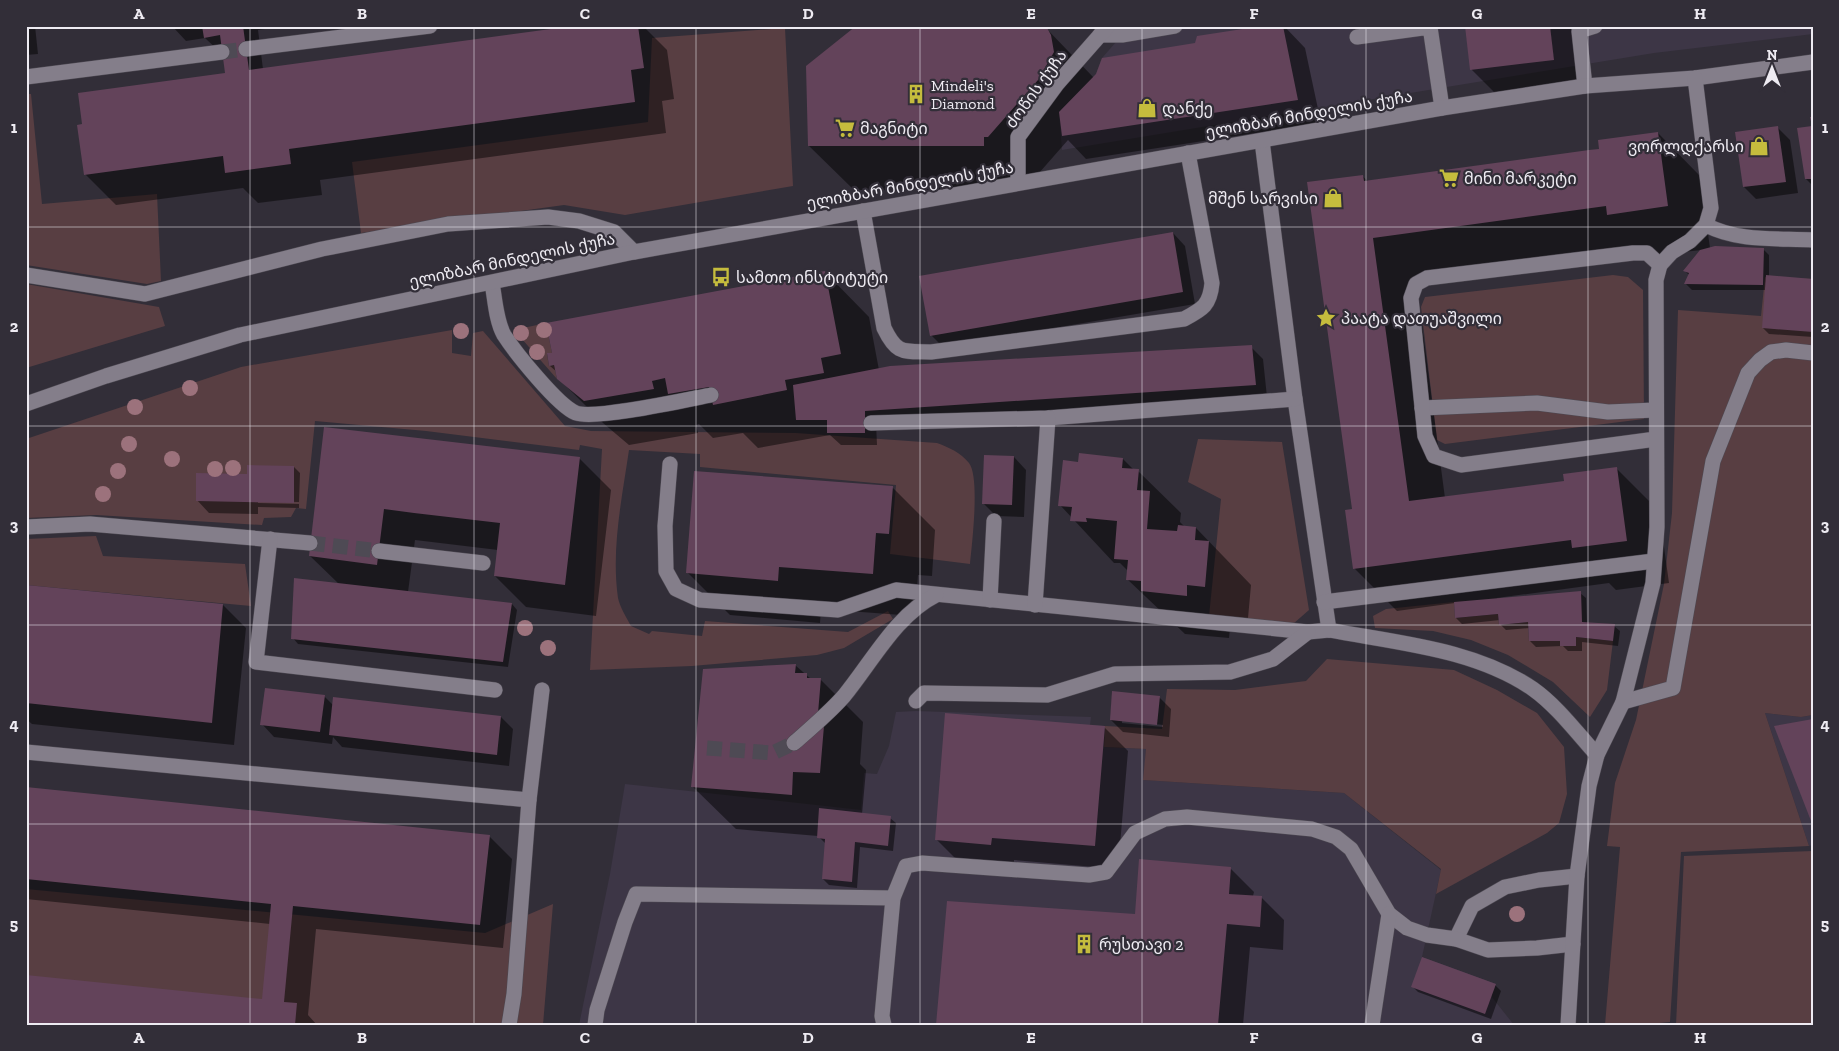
<svg xmlns="http://www.w3.org/2000/svg" width="1839" height="1051" font-family="'Zilla Slab','Noto Sans Georgian',serif">
	<style>
		.built { fill: #3d3646 }
		.green { fill: #583e42 }
		.shadow { fill: #0007; fill-rule: evenodd }
		.building { fill: #63435a }
		.lines { fill: none; stroke-linecap: round; stroke-linejoin: round }
		.minor-tunnel { stroke: #4e4a54; stroke-width: 15; stroke-dasharray: 15 8; stroke-linecap: butt }
		.minor-casing { stroke: #4d4952; stroke-width: 16 }
		.minor { stroke: #847e8a; stroke-width: 15 }
		.tree { fill: #9c727c }
		.grid { fill: none; stroke: #eeebf2; stroke-width: 1; stroke-opacity: 0.55 }
		.labels { text-anchor: middle; dominant-baseline: central; stroke-width: 4.5; stroke-linejoin: round; paint-order: stroke }
		.poi-label { font-size: 16px; fill: #eeebf2; stroke: #322e38; text-anchor: start }
		.street-label { font-size: 16px; fill: #eeebf2; stroke: #322e38 }
		.neatline { fill: none; stroke: #eeebf2; stroke-width: 2 }
		.grid-label { font-size: 16px; text-anchor: middle; font-weight: bold; fill: #eeebf2 }
	</style>
	<rect width="100%" height="100%" fill="#322e38"/>
	<!-- built -->
	<g class="built">
		<path d="M1130,26H1813V34L1654,53L1062,150L1059,112L1096,74L1102,58Z"/>
		<path d="M916,711L1091,717L1090,725L1105,726L1104,747L1146,749L1144,780L1344,793L1441,870L1422,957L1496,984L1491,996L1514,1025H579L610,874L625,784L861,810L864,773L877,774L889,746L896,712Z"/>
		<path d="M1765,713L1801,717L1813,715V845L1809,846Z"/>
	</g>
	<!-- green -->
	<g class="green">
		<path d="M785,28L793,186L625,215L564,205L361,233L352,162L648,122L652,38Z"/>
		<path d="M26,94H31L42,204L157,194L161,281L147,284L26,265Z"/>
		<path d="M1613,275L1628,277L1643,290L1644,419L1445,444L1437,440L1421,307L1425,297Z"/>
		<path d="M1765,277L1813,279V715L1801,717L1765,713L1809,846L1681,852L1670,1022L1660,1023V1025H1605L1620,847L1607,846L1615,783L1636,720L1664,584L1672,513L1678,310L1761,316Z"/>
		<path d="M26,284L159,307L165,326L26,368Z"/>
		<path d="M546,323L552,353L547,354L549,366L554,365L557,379L514,330Z"/>
		<path d="M452,330V353L471,356L473,333L483,331L565,426L591,431L796,433L937,443C950,448 960,452 969,463C980,477 972,544 970,564L890,554L896,485L700,467V454L629,450C622,498 611,549 618,598C620,607 626,617 631,626L649,634L652,631L702,636L705,621L848,632L888,611L893,619L844,648L817,655L692,666L590,670L602,449L580,445L579,450L426,431L315,421L306,509L296,508L291,517L264,518L262,525L96,515L26,518V439L241,367Z"/>
		<path d="M1198,439L1282,442L1309,610L1293,624L1209,616L1221,499L1188,482Z"/>
		<path d="M96,536L103,556L245,564L251,606L26,585V539Z"/>
		<path d="M1454,602L1455,618L1498,614L1499,625L1528,622L1529,641H1560L1561,646H1576V637L1613,641L1607,690L1590,717L1553,682L1508,655L1471,640L1433,631L1375,628L1373,616L1386,609Z"/>
		<path d="M1327,659L1454,670L1497,690L1537,713L1564,747L1567,794L1559,823L1547,833L1436,894L1441,869L1344,793L1143,780L1146,749L1104,747L1105,726L1162,729L1167,689L1235,690L1306,681Z"/>
		<path d="M1813,851V1025H1676L1684,856Z"/>
		<path d="M26,889L485,933L553,904L543,1025H26Z"/>
	</g>
	<!-- shadow -->
	<g class="shadow">
		<path d="M26,26H35L38,54L26,55Z"/>
		<path d="M172,26H284L258,30L263,69L583,26H643L667,50L674,99L662,101L666,133L320,180L322,195L258,203L243,188L116,205L85,174L228,74L223,55L205,38L186,41Z"/>
		<path d="M1044,26L1094,78L1195,44L1270,26H1284L1305,48L1321,123L1086,159L1068,140L1032,181H1028V190H854L809,146Z"/>
		<path d="M1353,26H1385L1357,30Z"/>
		<path d="M1466,26H1577L1585,91L1503,101L1472,70Z"/>
		<path d="M1813,127V186L1806,179Z"/>
		<path d="M1778,128L1790,140L1798,193L1756,199L1744,187Z"/>
		<path d="M1658,133L1700,176L1710,248L1763,249L1769,255V277L1813,280V337L1769,334L1763,328L1766,290H1692L1686,284L1689,275L1685,271L1702,250L1416,280L1445,498L1565,482L1617,469L1659,511L1669,583L1616,590L1609,583L1497,598V600L1580,593L1586,598L1587,624L1614,626L1620,631L1618,646L1582,642V651H1568L1563,646L1536,647L1530,641V628L1506,630L1500,624V620L1462,624L1456,618L1455,603L1397,611L1354,568L1353,510L1362,176L1368,181L1600,150Z"/>
		<path d="M1173,233L1185,246L1195,304L943,347L931,335Z"/>
		<path d="M825,272L869,317L879,370L1251,347L1263,359L1267,397L876,423L877,445H841L830,435L758,448L743,433L713,438L699,424L696,425L698,433L629,445L603,423L558,378L557,372L550,366Z"/>
		<path d="M325,428L579,458L611,490L596,616L526,607L495,576L498,550L415,540L408,592L512,604L517,610L508,667L298,644L293,638L339,584L310,556Z"/>
		<path d="M1014,457L1026,470L1024,517L996,516L984,504Z"/>
		<path d="M1123,459L1134,470L1138,471L1181,513L1180,522L1185,527L1196,528L1251,585L1247,629L1230,628L1229,638L1185,634L1127,579L1128,571L1120,563H1114L1060,505L1079,463Z"/>
		<path d="M294,467L300,473L299,502L258,501V503L299,504V508L258,507V514L209,513L197,500L248,478Z"/>
		<path d="M893,488L935,530L932,576L918,575L915,616L821,609L820,623L730,615L688,573Z"/>
		<path d="M26,586L223,605L246,628L234,745L32,724L26,719Z"/>
		<path d="M795,665L811,679H820L863,722L860,764L866,770L862,814L890,818L896,823L893,851L860,847L857,888L829,885L823,879L826,844L818,836L736,829L693,787Z"/>
		<path d="M324,696L333,705L501,717L513,729L509,766L342,747L333,737L332,744L274,737L262,724Z"/>
		<path d="M1159,697L1171,709L1169,737L1123,732L1111,720ZM1122,720L1163,725V727L1122,723Z"/>
		<path d="M1105,728L1128,751L1118,869L1014,860V867L959,862L936,839Z"/>
		<path d="M26,788L489,836L512,859L503,948L316,929L308,1015L317,1025H26L263,1000L270,924L26,899Z"/>
		<path d="M1231,869L1254,892L1253,896L1261,897L1284,920L1283,950L1250,947L1243,1025H937L1136,916Z"/>
		<path d="M1495,985L1501,991L1491,1019L1418,992L1412,986Z"/>
	</g>
	<!-- building -->
	<g class="building">
		<path d="M202,26H243L249,70L573,26H638L644,68L631,70L635,102L289,149L291,164L225,173L223,156L84,175L77,125L82,124L78,93L225,73L220,35L204,38Z"/>
		<path d="M856,26H1046L1051,35L1054,52L1038,80L988,137H984V146H808L806,66Z"/>
		<path d="M1262,26H1283L1298,100L1062,136L1059,112L1096,74L1102,58L1195,43L1197,36Z"/>
		<path d="M1465,26H1550L1554,60L1470,70Z"/>
		<path d="M1810,117H1813V179H1805L1797,128L1812,126Z"/>
		<path d="M1778,126L1786,182L1743,187L1735,132Z"/>
		<path d="M1658,132L1668,206L1607,215L1606,206L1373,238L1409,501L1564,481L1563,474L1617,467L1627,541L1572,548L1571,540L1353,569L1345,510L1352,509L1307,182L1363,175L1364,181L1589,150L1599,149L1598,140Z"/>
		<path d="M1173,232L1183,292L930,336L919,276Z"/>
		<path d="M1715,246L1764,248L1763,285L1684,284L1689,273L1683,271L1700,250Z"/>
		<path d="M825,271L841,354L821,358L824,373L785,380L787,390L713,405L709,387L668,394L665,378L652,381L654,389L584,401L557,379L554,365L549,366L547,353H552L546,323Z"/>
		<path d="M1766,275L1813,279V332L1762,328Z"/>
		<path d="M1252,345L1256,385L865,411V433H827V420H796L793,385L890,366Z"/>
		<path d="M324,427L580,457L565,585L494,576L500,523L414,513L384,509L377,565L309,556Z"/>
		<path d="M1079,453L1123,458L1122,468L1139,469L1137,490L1150,491L1147,529L1177,531L1178,525L1196,527L1195,540L1209,541L1205,587L1187,585V596L1141,591V581L1126,580L1128,560L1114,559L1117,521L1086,518L1087,522L1070,521L1072,507L1058,506L1063,460L1078,462Z"/>
		<path d="M984,455L1014,456L1012,505L982,504Z"/>
		<path d="M247,465L294,466V503L196,501V473L247,474Z"/>
		<path d="M694,471L893,486L889,534L876,533L873,574L779,567L778,581L686,573Z"/>
		<path d="M294,578L512,603L503,662L291,639Z"/>
		<path d="M26,585L223,604L212,723L26,703Z"/>
		<path d="M1581,591L1582,622L1615,624L1613,641L1576,637V646H1560V641H1529L1528,622L1499,625L1498,614L1455,618L1454,602Z"/>
		<path d="M796,664L795,673H807V678H821L817,725L824,726L820,773L793,772L792,795L691,787L703,669Z"/>
		<path d="M265,688L325,695L320,732L260,725Z"/>
		<path d="M1112,691L1160,696L1157,725L1110,720Z"/>
		<path d="M333,697L501,716L497,755L329,735Z"/>
		<path d="M945,713L1105,726L1095,846L992,838L991,845L935,840Z"/>
		<path d="M1813,719V826L1774,726Z"/>
		<path d="M26,787L490,835L480,925L293,906L284,1002L297,1003L295,1025H26V975L262,999L271,904L26,879Z"/>
		<path d="M819,808L891,816L888,846L855,842L852,882L822,879L825,839L817,838Z"/>
		<path d="M1139,859L1231,867L1229,894L1262,896L1260,927L1227,924L1218,1025H936L947,901L1135,914Z"/>
		<path d="M1422,957L1496,984L1485,1014L1411,987Z"/>
	</g>
	<g class="lines">
		<!-- minor-tunnel -->
		<g class="minor-tunnel">
			<path d="M222,52L246,49"/>
			<path d="M310,543L379,551"/>
			<path d="M707,748L773,753L794,743"/>
		</g>
		<defs>
			<g id="minor">
				<path d="M1100,35H1122L1175,26"/>
				<path d="M1357,37L1430,27L1442,108"/>
				<path d="M246,49L430,26"/>
				<path d="M26,77L222,52"/>
				<path d="M1585,86L1579,31L1595,26"/>
				<path d="M1262,141L1295,399L1329,630"/>
				<path d="M1018,183V137L1057,84L1108,26"/>
				<path d="M863,211L884,328C897,355 903,351 931,352L1184,319C1203,309 1210,305 1212,283L1188,153"/>
				<path d="M1706,225C1738,242 1778,238 1813,240"/>
				<path d="M26,275L145,294L322,249L448,224L548,217L579,221L614,232L634,252"/>
				<path d="M492,283C495,299 496,321 504,335C515,352 558,406 576,413C596,420 685,400 711,395"/>
				<path d="M26,404L106,376L240,335L634,252L1442,108L1585,86L1695,78L1813,62"/>
				<path d="M1422,408L1537,403L1608,412L1655,410"/>
				<path d="M871,423L1048,418L1295,399"/>
				<path d="M1656,439L1461,465L1434,456L1425,436L1411,298L1416,284L1427,278L1633,253H1647L1660,265"/>
				<path d="M670,464L665,526L666,571L676,589L700,600L838,610L896,590L1308,632L1329,630C1397,643 1475,649 1533,689C1557,706 1577,733 1597,755"/>
				<path d="M26,527L90,524L310,543"/>
				<path d="M270,539L256,662L495,690"/>
				<path d="M379,551L483,563"/>
				<path d="M990,600L994,521"/>
				<path d="M1324,602L1654,561"/>
				<path d="M1035,605L1048,418"/>
				<path d="M916,701L924,693L1047,695L1115,674L1230,672L1273,659L1308,632"/>
				<path d="M1623,702L1673,688L1713,461L1748,373L1760,360L1771,352L1786,350L1813,353"/>
				<path d="M794,743C811,728 829,713 844,696C872,662 896,615 936,595"/>
				<path d="M26,752L529,800"/>
				<path d="M1456,939L1472,906L1505,887L1539,880L1577,876"/>
				<path d="M509,1025L514,994L529,800L542,690"/>
				<path d="M595,1025L597,1010L625,922L636,894L893,898"/>
				<path d="M884,1025L882,1016L893,898L906,866L922,863L1089,875L1106,872L1135,833L1165,819L1187,817L1312,829L1336,837L1351,849L1389,914L1407,928L1427,935L1456,939L1488,950L1537,948L1573,944"/>
				<path d="M1372,1025L1389,914"/>
				<path d="M1568,1025L1577,876L1589,786L1597,755L1623,702L1653,583L1657,527L1656,280L1660,265L1672,252L1690,241L1706,225L1711,208L1695,78"/>
			</g>
		</defs>
		<!-- minor casing -->
		<use href="#minor" class="minor-casing"/>
		<!-- minor -->
		<use href="#minor" class="minor"/>
	</g>
	<!-- trees -->
	<g class="tree">
		<circle cx="544" cy="330" r="8"/>
		<circle cx="461" cy="331" r="8"/>
		<circle cx="521" cy="333" r="8"/>
		<circle cx="537" cy="352" r="8"/>
		<circle cx="190" cy="388" r="8"/>
		<circle cx="135" cy="407" r="8"/>
		<circle cx="129" cy="444" r="8"/>
		<circle cx="172" cy="459" r="8"/>
		<circle cx="233" cy="468" r="8"/>
		<circle cx="215" cy="469" r="8"/>
		<circle cx="118" cy="471" r="8"/>
		<circle cx="103" cy="494" r="8"/>
		<circle cx="525" cy="628" r="8"/>
		<circle cx="548" cy="648" r="8"/>
		<circle cx="1517" cy="914" r="8"/>
	</g>
	<!-- grid -->
	<path class="grid" d="M250,26V1025M474,26V1025M696,26V1025M920,26V1025M1142,26V1025M1366,26V1025M1588,26V1025M26,227H1813M26,426H1813M26,625H1813M26,824H1813"/>
	<!-- icons -->
	<defs>
		<symbol id="building-bare" viewBox="-9 -9 18 18"><path d="M-4-6H4V6H1V3H-1V6H-4ZM-2.5-4.3h1.7v1.8h-1.7ZM.8-4.3h1.7v1.8H.8ZM-2.5-1h1.7V.8h-1.7ZM.8-1h1.7V.8H.8Z" fill="#c5bc3d" stroke="#322e38" stroke-width="2.5" paint-order="stroke"/></symbol>
		<symbol id="shop-bare" viewBox="-9 -9 18 18"><path d="M-5-2.5h2.3a2.7 3.5 0 0 1 5.4 0H5L5.5 6h-11ZM-1.5-2.5h3a1.5 2.3 0 0 0-3 0Z" fill="#c5bc3d" stroke="#322e38" stroke-width="2.5" paint-order="stroke"/></symbol>
		<symbol id="supermarket-bare" viewBox="-9 -9 18 18"><path d="M-6-5.5h2.5l.6 2H6L4.5 2H-2.5L-4.4-4H-6ZM-1.5 3.2a1.3 1.3 0 1 0 .1 0ZM3 3.2a1.3 1.3 0 1 0 .1 0Z" fill="#c5bc3d" stroke="#322e38" stroke-width="2.5" paint-order="stroke"/></symbol>
		<symbol id="bus-bare" viewBox="-9 -9 18 18"><path d="M-5-6H5V4H4V6H2V4H-2V6H-4V4H-5ZM-3.5-4V0h7V-4ZM-3.5 1.2v1.5H-2V1.2ZM2 1.2v1.5H3.5V1.2Z" fill="#c5bc3d" stroke="#322e38" stroke-width="2.5" paint-order="stroke"/></symbol>
		<symbol id="sight-bare" viewBox="-9 -9 18 18"><path d="M0-6L1.8-2.2L6-1.7L2.9 1.2L3.7 5.4L0 3.3L-3.7 5.4L-2.9 1.2L-6-1.7L-1.8-2.2Z" fill="#c5bc3d" stroke="#322e38" stroke-width="2.5" paint-order="stroke"/></symbol>
	</defs>
	<g fill-rule="evenodd">
		<use href="#building-bare" x="902" y="80" width="28" height="28"/>
		<use href="#shop-bare" x="1133" y="94" width="28" height="28"/>
		<use href="#supermarket-bare" x="831" y="114" width="28" height="28"/>
		<use href="#shop-bare" x="1745" y="132" width="28" height="28"/>
		<use href="#supermarket-bare" x="1435" y="164" width="28" height="28"/>
		<use href="#shop-bare" x="1319" y="184" width="28" height="28"/>
		<use href="#bus-bare" x="707" y="263" width="28" height="28"/>
		<use href="#sight-bare" x="1312" y="304" width="28" height="28"/>
		<use href="#building-bare" x="1070" y="930" width="28" height="28"/>
	</g>
	<g class="labels">
		<!-- poi labels -->
		<g class="poi-label">
			<text x="931" y="85">Mindeli's<tspan x="931" dy="18">Diamond</tspan></text>
			<text x="1162" y="108">დანქე</text>
			<text x="860" y="128">მაგნიტი</text>
			<text x="1744" y="146" text-anchor="end">ვორლდქარსი</text>
			<text x="1464" y="178">მინი მარკეტი</text>
			<text x="1318" y="198" text-anchor="end">მშენ სარვისი</text>
			<text x="736" y="277">სამთო ინსტიტუტი</text>
			<text x="1341" y="318">პაატა დათუაშვილი</text>
			<text x="1099" y="944">რუსთავი 2</text>
		</g>
		<!-- street labels -->
		<g class="street-label">
			<text transform="translate(1036 89) rotate(-54)">ძოწის ქუჩა</text>
			<text transform="translate(1309 114) rotate(-10)">ელიზბარ მინდელის ქუჩა</text>
			<text transform="translate(910 185) rotate(-10)">ელიზბარ მინდელის ქუჩა</text>
			<text transform="translate(512 260) rotate(-12)">ელიზბარ მინდელის ქუჩა</text>
		</g>
	</g>
	<!-- border -->
	<rect width="1839" height="1051" fill="none" stroke="#322e38" stroke-width="55"/>
	<!-- north arrow -->
	<g transform="translate(1772 68)" stroke="#322e38" stroke-width="4" paint-order="stroke">
	<path d="M0-4L9 19L0 12L-9 19Z" fill="#eeebf2"/>
	<text y="-8" font-size="14" font-weight="bold" text-anchor="middle" fill="#eeebf2">N</text>
	</g>
	<rect x="28" y="28" width="1784" height="996" class="neatline"/>
	<g class="grid-label">
		<text x="139" y="19">A</text>
		<text x="362" y="19">B</text>
		<text x="585" y="19">C</text>
		<text x="808" y="19">D</text>
		<text x="1031" y="19">E</text>
		<text x="1254" y="19">F</text>
		<text x="1477" y="19">G</text>
		<text x="1700" y="19">H</text>
		<text x="14" y="133">1</text>
		<text x="1825" y="133">1</text>
		<text x="14" y="332">2</text>
		<text x="1825" y="332">2</text>
		<text x="14" y="531">3</text>
		<text x="1825" y="531">3</text>
		<text x="14" y="730">4</text>
		<text x="1825" y="730">4</text>
		<text x="14" y="930">5</text>
		<text x="1825" y="930">5</text>
		<text x="139" y="1043">A</text>
		<text x="362" y="1043">B</text>
		<text x="585" y="1043">C</text>
		<text x="808" y="1043">D</text>
		<text x="1031" y="1043">E</text>
		<text x="1254" y="1043">F</text>
		<text x="1477" y="1043">G</text>
		<text x="1700" y="1043">H</text>
	</g>
</svg>
